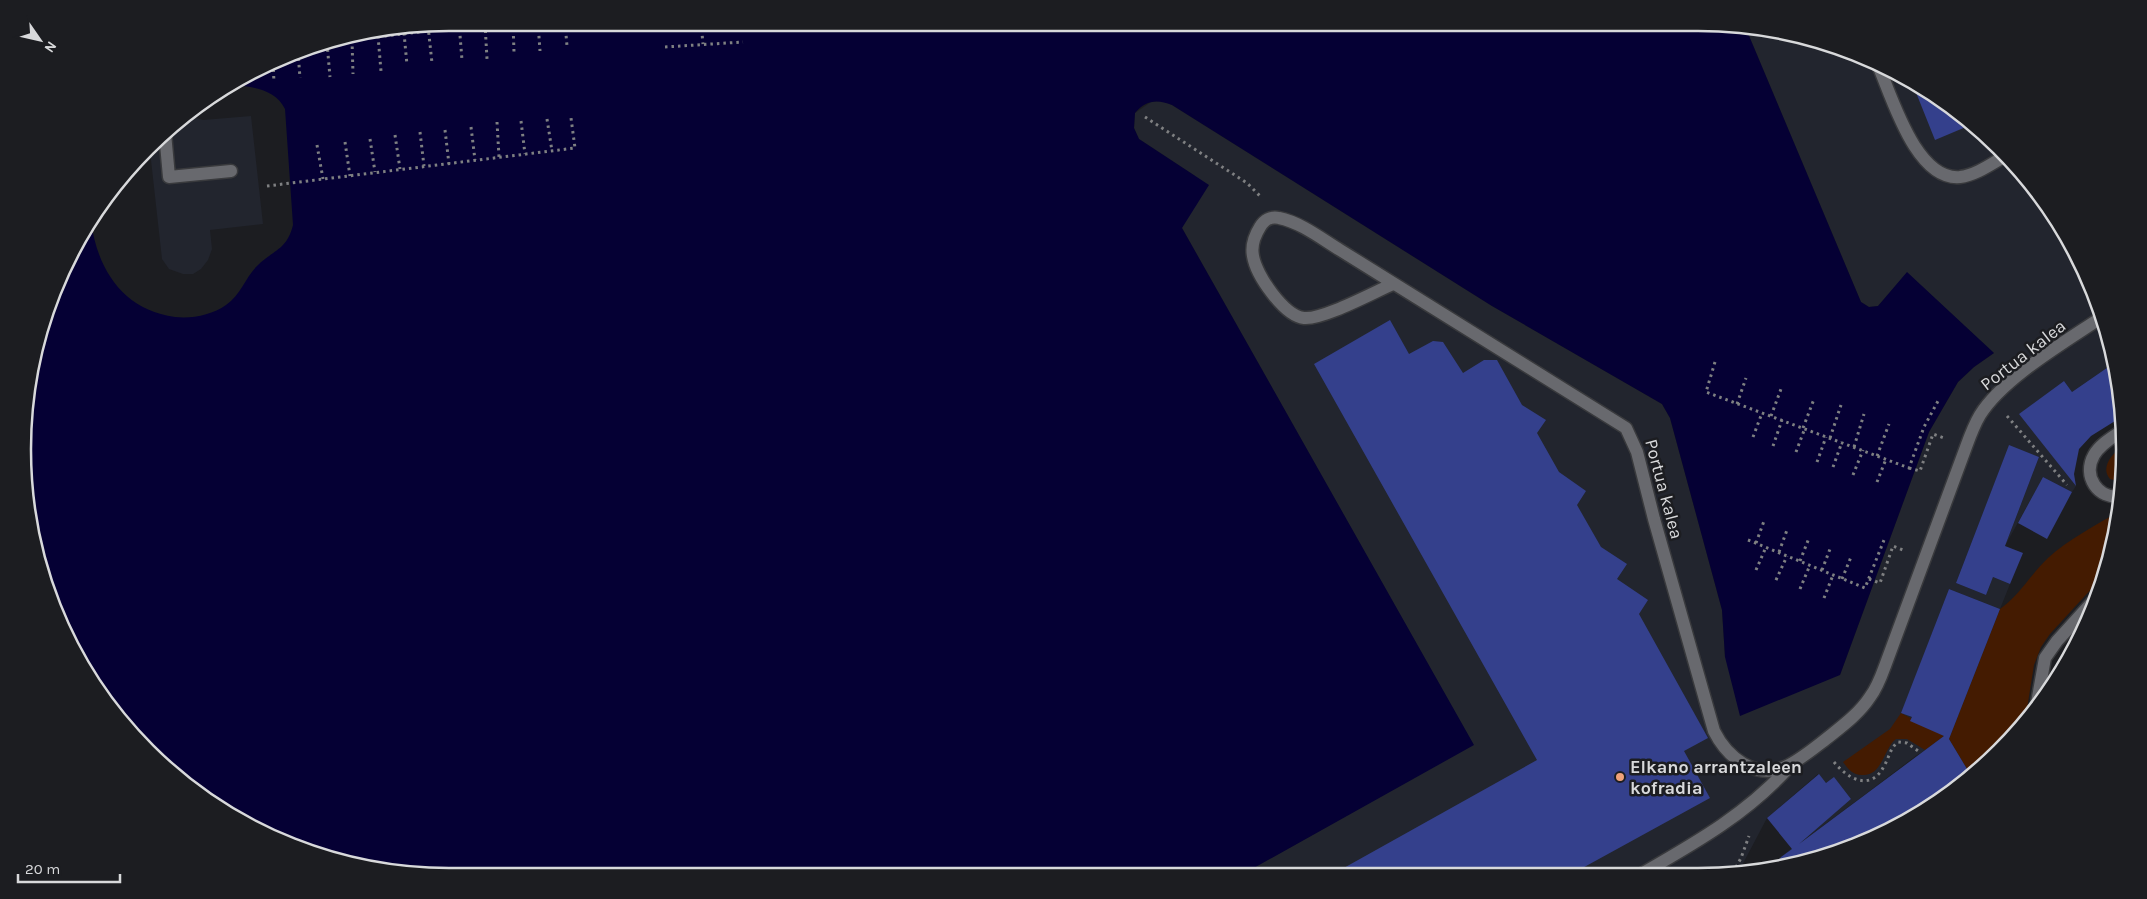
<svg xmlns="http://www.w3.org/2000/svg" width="2147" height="899" font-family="Karla,sans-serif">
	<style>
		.built { fill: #22252e }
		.green { fill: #441b01 }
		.water { fill: #050034 }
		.building { fill: #34408c }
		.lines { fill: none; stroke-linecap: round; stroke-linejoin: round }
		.minor-casing { stroke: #393a3d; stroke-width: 15 }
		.path { stroke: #7f8082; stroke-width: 3; stroke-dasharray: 2.5 4; stroke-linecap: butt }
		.minor { stroke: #68696e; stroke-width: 12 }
		.poi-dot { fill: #f0a279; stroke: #1c1d21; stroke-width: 2 }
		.labels { text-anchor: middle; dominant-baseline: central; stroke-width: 5; stroke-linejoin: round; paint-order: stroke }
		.street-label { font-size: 18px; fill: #d8d9db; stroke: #1c1d21 }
		.poi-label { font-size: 18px; font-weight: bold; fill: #d8d9db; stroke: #1c1d21; text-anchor: start }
		.rim { fill: none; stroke: #d8d9db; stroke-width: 2.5 }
	</style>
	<rect width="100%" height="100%" fill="#1c1d21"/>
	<!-- built -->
	<g class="built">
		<path d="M1747,31L1835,45L1911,80L1979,129L2036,190L2081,261L2110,339L2114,363L2072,392L2064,381L2020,414L2076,486L2072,492L2043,477L2005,546L2039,457L2009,446L1956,583L1986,595L1993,577L2010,584L2000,609L1949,589L1902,712L1944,736L1921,753L1917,755L1867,793L1781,857L1851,799L1834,778L1826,783L1818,774L1767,818L1738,873L1243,874L1473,744L1182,228L1195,176L1139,139L1134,128L1135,113L1151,102L1162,101L1172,105L1492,306L1662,404L1670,418L1722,610L1725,657L1840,675L1929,432L1958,382L1974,367L1994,353L1907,273L1878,306L1869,307L1861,302Z"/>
		<path d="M187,115L203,120L251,116L263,224L210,230L212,249L208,260L201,269L193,274H183L169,269L162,259L150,151L168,128Z"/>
	</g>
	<!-- green -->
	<g class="green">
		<path d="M2123,446L2122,482L2110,479C2100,467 2112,454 2123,446Z"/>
		<path d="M2120,511L2105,574L2050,634L2041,647L2034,665L2026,715L1970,774L1949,739L2000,609C2019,596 2031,574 2048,558C2069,539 2096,525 2120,511Z"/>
		<path d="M1901,713L1944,736L1925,750L1907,739H1896C1883,749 1883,776 1862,775C1853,775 1848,769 1843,762L1890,729Z"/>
	</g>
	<!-- water -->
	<path class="water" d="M449,23H1698L1747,31L1861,302L1869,307L1878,306L1907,272L1994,353L1974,367L1958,382L1929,432L1840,675L1740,716L1725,657L1722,610L1670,418L1662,404L1492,306L1172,105C1157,99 1146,100 1135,113L1134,128L1139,139L1209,185L1182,228L1474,745L1243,874L450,876L312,854L189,788L129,731L80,663L31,533L23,449L31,366L80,236L91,222C98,271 124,310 175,317C192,319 212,315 226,305C241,295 245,278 257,266C273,250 287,250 293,225L285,109C275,88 248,85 227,86L236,80L312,45Z"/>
	<!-- building -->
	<g class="building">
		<path d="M1911,80L1973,124L1935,140Z"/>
		<path d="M1390,320L1409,354L1433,341L1443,342L1463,373L1484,360H1497L1522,405L1546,420L1537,433L1559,472L1586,491L1577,505L1601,547L1627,564L1617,579L1648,600L1639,614L1708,738L1684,751L1710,798L1577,871L1578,873L1333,874L1537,760L1314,364Z"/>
		<path d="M2114,363L2123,416L2091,436L2079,449L2074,474L2076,486L2019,414L2064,381L2072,392Z"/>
		<path d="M2009,445L2039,457L2005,546L2023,553L2010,584L1993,577L1986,595L1956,583Z"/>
		<path d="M2043,477L2072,492L2047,539L2018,523Z"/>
		<path d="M1949,589L2000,609L1949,739L1970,774L1958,788L1861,844L1774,867L1781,857L1792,849L1767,818L1819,774L1826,783L1834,777L1851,799L1799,844L1944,736L1910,721L1912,717L1901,713Z"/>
	</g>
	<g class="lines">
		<defs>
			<g id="minor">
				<path d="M1878,65C1892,97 1916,181 1960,177C1976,175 1991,164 2005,156"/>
				<path d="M165,133L169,177L231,171"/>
				<path d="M1393,284C1374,292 1323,320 1304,318C1284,316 1256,275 1253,256C1251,246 1255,235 1260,227C1264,220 1271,216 1279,218C1300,222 1322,239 1340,250L1626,428L1637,452L1654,519L1714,731C1727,757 1755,780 1785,767C1800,760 1813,749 1826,739C1841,727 1859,714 1870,697C1877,688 1881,677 1885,666L1966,447C1970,436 1974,425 1980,415C2003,378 2065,342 2102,317"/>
				<path d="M2121,496C2098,500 2082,476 2094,455C2100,444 2113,437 2123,430"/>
				<path d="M2037,703L2045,658L2057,641L2096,598"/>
				<path d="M1643,873C1697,842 1748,813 1790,766"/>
			</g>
		</defs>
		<!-- minor casing -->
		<use href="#minor" class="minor-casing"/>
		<!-- path -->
		<g class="path">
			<path d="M459,23L462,60"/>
			<path d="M513,23L514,52"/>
			<path d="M538,23L540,51"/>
			<path d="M565,23L567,46"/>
			<path d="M701,23L703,44"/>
			<path d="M485,24L487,59"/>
			<path d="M428,26L432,63"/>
			<path d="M404,33L407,65"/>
			<path d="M378,36L381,71"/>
			<path d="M352,40L353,74"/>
			<path d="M333,42L497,23"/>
			<path d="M327,43L330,77"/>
			<path d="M665,47L743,42"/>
			<path d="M298,52L300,78"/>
			<path d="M273,63L274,82"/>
			<path d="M1145,117L1247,183L1261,197"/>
			<path d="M547,119L552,151"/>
			<path d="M521,121L525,154"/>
			<path d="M497,122L499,157"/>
			<path d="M471,127L475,160"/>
			<path d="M445,130L449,164"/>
			<path d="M420,132L424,166"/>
			<path d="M395,135L400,169"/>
			<path d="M370,139L375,172"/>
			<path d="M345,142L350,176"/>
			<path d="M317,145L323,179"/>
			<path d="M267,186L575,148L571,118"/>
			<path d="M1715,362L1706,392L1909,468L1924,427L1938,401"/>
			<path d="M1737,404L1746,378"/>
			<path d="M1771,416L1781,389"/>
			<path d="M2007,416L2067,485"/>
			<path d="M1803,428L1814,399"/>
			<path d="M1753,437L1762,413"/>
			<path d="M1830,438L1841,405"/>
			<path d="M1773,446L1782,420"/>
			<path d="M1854,447L1864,414"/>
			<path d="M1796,452L1805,428"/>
			<path d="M1877,456L1889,424"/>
			<path d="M1817,462L1826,437"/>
			<path d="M1833,467L1842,442"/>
			<path d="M1909,468L1920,471L1933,434L1944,438"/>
			<path d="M1853,475L1863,450"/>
			<path d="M1877,482L1886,459"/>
			<path d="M1748,540L1865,588L1884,540"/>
			<path d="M1756,543L1764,521"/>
			<path d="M1779,552L1787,530"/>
			<path d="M1800,561L1809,538"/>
			<path d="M1756,570L1766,547"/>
			<path d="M1822,570L1830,549"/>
			<path d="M1842,579L1851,557"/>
			<path d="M1869,579L1880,583L1893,546L1903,550"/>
			<path d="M1776,580L1787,556"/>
			<path d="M1800,589L1810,565"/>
			<path d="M1824,598L1833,575"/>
			<path d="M1834,762C1848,779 1871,792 1884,766C1889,758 1890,748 1898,742L1907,743L1921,753"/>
			<path d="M1733,873L1741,858L1749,836"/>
		</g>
		<!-- minor -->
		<use href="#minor" class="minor"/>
	</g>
	<!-- markers -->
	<circle class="poi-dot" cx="1620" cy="777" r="5"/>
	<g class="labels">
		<!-- street labels -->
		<g class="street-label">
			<text transform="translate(2023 355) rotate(-38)">Portua kalea</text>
			<text transform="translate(1664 489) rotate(75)">Portua kalea</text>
		</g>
		<!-- poi labels -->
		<g class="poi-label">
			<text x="1630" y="767">Elkano arrantzaleen<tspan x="1630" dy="21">kofradia</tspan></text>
		</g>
	</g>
	<!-- crop -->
	<path d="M0 0H2147V899H0ZM449 31H1698A418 418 0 0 1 2116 449V450A418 418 0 0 1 1698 868H449A418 418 0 0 1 31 450V449A418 418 0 0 1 449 31Z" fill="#1c1d21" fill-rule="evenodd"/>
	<path class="rim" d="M449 31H1698A418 418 0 0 1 2116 449V450A418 418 0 0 1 1698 868H449A418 418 0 0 1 31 450V449A418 418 0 0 1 449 31Z"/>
	<!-- north arrow -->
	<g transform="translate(40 40) rotate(124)" stroke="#1c1d21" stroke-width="4" paint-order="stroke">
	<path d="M0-4L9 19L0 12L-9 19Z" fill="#d8d9db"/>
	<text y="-8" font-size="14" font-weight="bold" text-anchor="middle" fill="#d8d9db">N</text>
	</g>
	<!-- scale -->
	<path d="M18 874v8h102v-8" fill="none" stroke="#d8d9db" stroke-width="2.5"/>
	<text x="25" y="874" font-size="15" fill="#d8d9db" stroke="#1c1d21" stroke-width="4" paint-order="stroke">20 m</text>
</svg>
